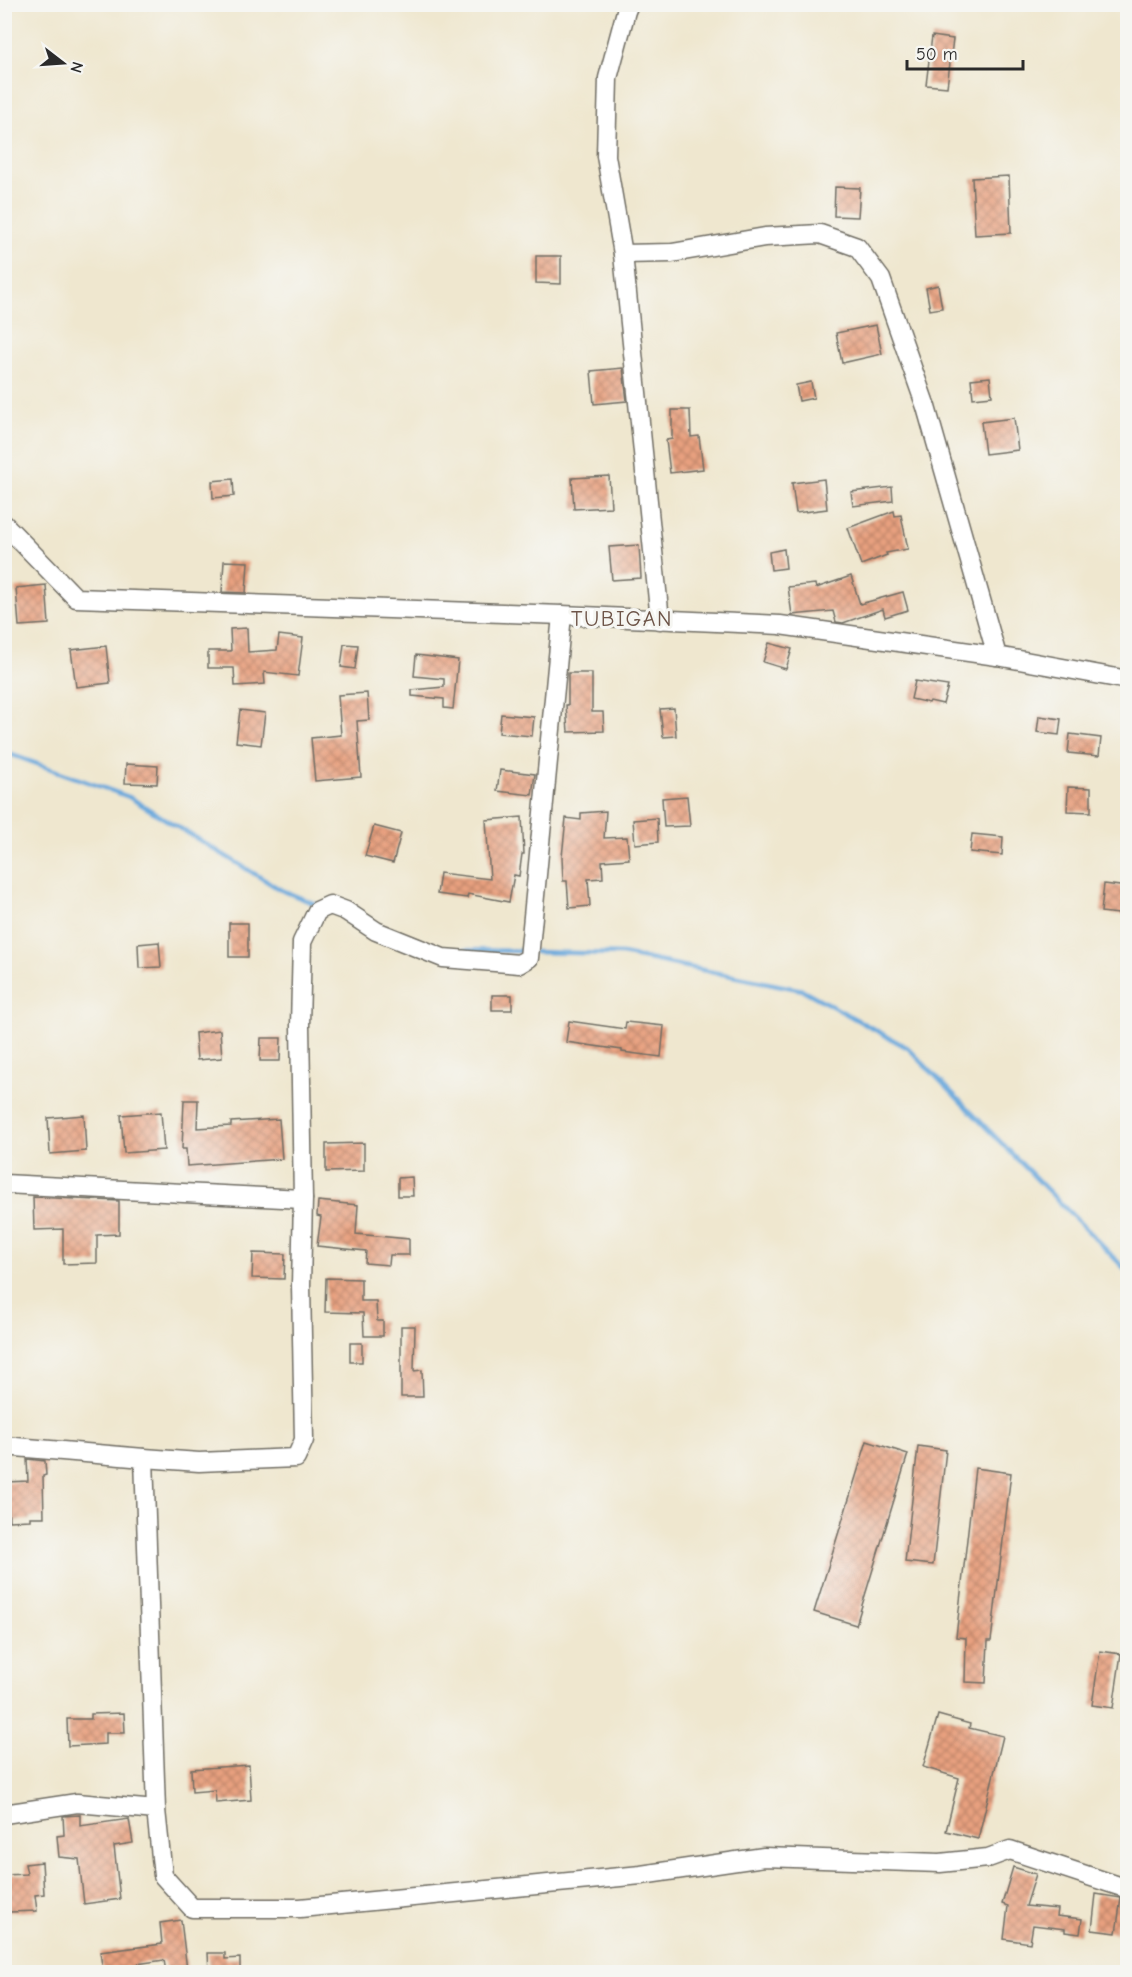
<svg xmlns="http://www.w3.org/2000/svg" width="1132" height="1977" font-family="'Comic Neue',sans-serif">
	<style>
		.lines { fill: none; stroke-linecap: round; stroke-linejoin: round }
		.stream { stroke: #69a8dc; stroke-width: 4.5 }
		.building { fill: url(#building-cross-hatch) }
		.street-casing { stroke: #706d64; stroke-width: 21 }
		.street { stroke: #fff; stroke-width: 18 }
		.labels { text-anchor: middle; dominant-baseline: central; stroke-width: 6; stroke-linejoin: round; paint-order: stroke }
		.quarter-label { font-size: 22px; letter-spacing: 1.5px; fill: #6d5448; stroke: #f6f6f2 }
	</style>
	<defs>
		<pattern id="building-cross-hatch" width="8" height="8" patternUnits="userSpaceOnUse" patternTransform="scale(1.5)"><rect width="8" height="8" fill="#e8a07f"/><path d="M0 0l8 8M0 8l8-8" fill="none" stroke="#bc8368"/></pattern>
	</defs>
	<rect width="100%" height="100%" fill="#f6f6f2"/>
	<filter id="ink" filterUnits="userSpaceOnUse"><feTurbulence type="fractalNoise" baseFrequency=".0167" numOctaves="2"/><feDisplacementMap in="SourceGraphic" scale="12" xChannelSelector="R" yChannelSelector="G"/><feConvolveMatrix kernelMatrix="1 2 1 2 8 2 1 2 1" color-interpolation-filters="sRGB"/></filter>
	<filter id="wash" filterUnits="userSpaceOnUse"><feTurbulence type="fractalNoise" baseFrequency=".008" numOctaves="4" result="noise"/><feDisplacementMap in="SourceGraphic" scale="24" xChannelSelector="R" yChannelSelector="G"/><feGaussianBlur stdDeviation="1.35" result="paint"/><feColorMatrix in="noise" values="0 0 0 0 0 0 0 0 0 0 0 0 0 0 0 0 0 1.4 0 .05"/><feComposite in="paint" operator="in"/></filter>
	<g filter="url(#wash)">
		<rect width="100%" height="100%" fill="#efe7cf"/>
		<g class="lines">
			<!-- stream -->
			<g class="stream">
				<path d="M4,752L129,797L281,890L318,905"/>
				<path d="M451,950L526,951"/>
				<path d="M535,952L622,954L803,990L908,1048L1128,1272"/>
			</g>
		</g>
		<g id="blocks">
			<!-- building -->
			<g class="building">
				<path d="M932,36L953,39L947,87L926,85Z"/>
				<path d="M1009,176L1011,233L975,235L972,178Z"/>
				<path d="M835,187L860,188L858,217L834,216Z"/>
				<path d="M536,256H561V284L536,283Z"/>
				<path d="M938,285L942,308L930,310L926,288Z"/>
				<path d="M876,325L882,354L842,363L836,333Z"/>
				<path d="M623,368L627,401L594,404L591,371Z"/>
				<path d="M990,377L992,396L973,398L971,379Z"/>
				<path d="M811,382L814,398L799,401L796,385Z"/>
				<path d="M672,410H690L691,437L699,436L703,469L670,473L666,440L672,439Z"/>
				<path d="M1014,418L1018,450L985,454L981,422Z"/>
				<path d="M609,476L611,507L574,509L572,478Z"/>
				<path d="M233,479L234,496L213,498L212,481Z"/>
				<path d="M824,479L827,509L796,513L792,483Z"/>
				<path d="M892,487L893,501L853,506L851,492Z"/>
				<path d="M894,511L895,516L901,515L908,549L886,553L887,555L861,565L848,528Z"/>
				<path d="M639,545L641,578L612,580L609,547Z"/>
				<path d="M784,549L786,568L771,570L769,552Z"/>
				<path d="M224,561L248,562L246,593L222,592Z"/>
				<path d="M851,576L860,604L903,592L908,610L885,617L883,609L843,623L836,622L833,611L792,615L788,587L815,584L816,588Z"/>
				<path d="M46,585L49,624L19,626L16,588Z"/>
				<path d="M247,628L248,652L277,650L279,635L303,638L298,676L264,672L265,684L235,686L234,668H208V651H231L230,629Z"/>
				<path d="M769,643L792,649L786,669L763,662Z"/>
				<path d="M344,644L358,645L355,669L341,667Z"/>
				<path d="M106,646L110,683L76,687L71,650Z"/>
				<path d="M416,655L458,660L453,709L444,708V699L412,696V690L444,687V679L414,676Z"/>
				<path d="M568,673H592V712H603L604,731L568,732L566,705H568Z"/>
				<path d="M915,681L948,686L943,704L930,701L929,703L911,699Z"/>
				<path d="M367,693L369,720L357,721L361,777L315,781L311,738L341,735L338,695Z"/>
				<path d="M674,708L676,736L663,737L660,709Z"/>
				<path d="M240,710L265,713L261,745L236,742Z"/>
				<path d="M501,714L534,717L532,736L499,733Z"/>
				<path d="M1039,716L1061,719L1059,735L1037,732Z"/>
				<path d="M1070,734L1101,738L1099,756L1068,753Z"/>
				<path d="M126,764L158,766L157,784L125,783Z"/>
				<path d="M500,770L535,774L532,795L497,791Z"/>
				<path d="M1068,787L1091,788V812L1067,811Z"/>
				<path d="M687,796L690,826L664,827L662,798Z"/>
				<path d="M606,811L604,838L627,837L629,859L602,861L603,878L588,879L590,906L569,908L567,881H563L562,857L566,818L581,820V813Z"/>
				<path d="M522,817L524,854H522L519,876L514,875L509,902L468,894L467,898L437,894L440,873L490,879L486,820Z"/>
				<path d="M657,818L658,842L635,844L633,820Z"/>
				<path d="M374,826L401,833L393,863L365,856Z"/>
				<path d="M972,834L1003,837L1002,855L970,852Z"/>
				<path d="M1104,884L1128,887V915L1101,912Z"/>
				<rect x="229" y="923" width="19" height="34"/>
				<path d="M159,942L161,967L139,968L138,944Z"/>
				<rect x="492" y="995" width="20" height="15"/>
				<path d="M569,1021L625,1029L626,1022L664,1026L661,1057L622,1052V1050L566,1042Z"/>
				<path d="M220,1030L222,1058L197,1060L195,1033Z"/>
				<path d="M261,1038H281L280,1061H260Z"/>
				<path d="M184,1100H198L197,1128L231,1126V1122L279,1119L282,1159L187,1166L186,1149H182Z"/>
				<path d="M161,1112L164,1150L124,1153L121,1115Z"/>
				<path d="M84,1115L86,1151L50,1154L48,1118Z"/>
				<path d="M364,1143V1171L326,1172V1144Z"/>
				<path d="M412,1177L413,1196H398V1178Z"/>
				<path d="M33,1197L119,1201V1234L97,1235V1263L63,1264V1229L34,1230Z"/>
				<path d="M318,1201L358,1205L356,1234L409,1239V1255H390L389,1265L365,1263L366,1251L317,1246L321,1217L317,1216Z"/>
				<path d="M253,1253L285,1254L284,1279L252,1278Z"/>
				<path d="M326,1278L361,1279V1301H376L377,1321H383V1336H364L363,1313L325,1312Z"/>
				<path d="M401,1326H415L414,1371L422,1370L423,1397H401Z"/>
				<rect x="350" y="1343" width="12" height="19"/>
				<path d="M867,1441L908,1454L856,1625L814,1612Z"/>
				<path d="M918,1446L946,1450L933,1565L905,1562Z"/>
				<path d="M27,1459L45,1461L46,1475L43,1476L44,1517H30V1520L9,1521L7,1482L28,1481Z"/>
				<path d="M975,1468L1011,1473L991,1641H988L986,1683L965,1682L966,1638L956,1637Z"/>
				<path d="M1100,1651L1121,1654L1113,1708L1092,1705Z"/>
				<path d="M124,1713L125,1733H106V1744L68,1746L67,1719H91V1714Z"/>
				<path d="M938,1715L970,1724L969,1728L1003,1736L978,1839L946,1831L959,1778L923,1767Z"/>
				<path d="M249,1765L251,1800L216,1803L215,1790L192,1792L191,1769Z"/>
				<path d="M80,1815V1826L129,1819L133,1843L114,1846L120,1899L84,1904L79,1859L59,1857L57,1836L64,1835L63,1816Z"/>
				<path d="M42,1862L44,1894L35,1895L37,1911L9,1912L8,1904H4V1875L27,1874L25,1864Z"/>
				<path d="M1013,1867L1036,1874L1026,1906L1058,1909L1057,1916L1082,1919L1080,1934L1065,1932V1929L1033,1925L1030,1943L1004,1939L1008,1906L1002,1904Z"/>
				<path d="M1096,1894L1121,1898L1116,1933L1092,1930Z"/>
				<path d="M181,1920L187,1970L166,1972L164,1960L137,1964L138,1972H103L100,1952L162,1944L160,1923Z"/>
				<path d="M208,1953H225V1959L240,1958V1972H209Z"/>
			</g>
		</g>
	</g>
	<g filter="url(#ink)">
		<use href="#blocks" fill-opacity="0" stroke="#706d64" stroke-width="1.5"/>
		<g class="lines">
			<defs>
				<g id="street">
					<path d="M629,4L626,11L608,78L606,156L623,254L660,620"/>
					<path d="M623,254L672,253L765,237L820,234L857,247L881,279L926,407L997,656"/>
					<path d="M4,524L76,598L562,615L780,625L997,656L1128,680"/>
					<path d="M4,1184L303,1199"/>
					<path d="M4,1446L144,1458L156,1810"/>
					<path d="M144,1458L199,1462L296,1458L304,1440L301,1285L303,1199L300,1026L302,942L317,911L330,905L346,911L376,931L443,958L519,964L529,958L562,615"/>
					<path d="M4,1814L77,1803L156,1810L163,1876L192,1908H300L641,1875L764,1857L940,1863L988,1858L1010,1850L1128,1889"/>
				</g>
			</defs>
			<!-- street casing -->
			<use href="#street" class="street-casing"/>
			<!-- street -->
			<use href="#street" class="street"/>
		</g>
	</g>
	<g class="labels">
		<!-- quarter labels -->
		<g class="quarter-label">
			<text x="622" y="619">TUBIGAN</text>
		</g>
	</g>
	<!-- margin -->
	<rect width="1132" height="1977" fill="none" stroke="#f6f6f2" stroke-width="24"/>
	<!-- north arrow -->
	<g transform="translate(63 63) rotate(107)" stroke="#f6f6f2" stroke-width="4.5" paint-order="stroke">
	<path d="M0-4.5L10 22L0 15L-10 22Z" fill="#2b2b2b"/>
	<text y="-9" font-size="16" font-weight="bold" text-anchor="middle" fill="#2b2b2b">N</text>
	</g>
	<!-- scale -->
	<path d="M907 60v9h116v-9" fill="none" stroke="#2b2b2b" stroke-width="3"/>
	<text x="916" y="60" font-size="18" fill="#2b2b2b" stroke="#f6f6f2" stroke-width="4.5" paint-order="stroke">50 m</text>
</svg>
